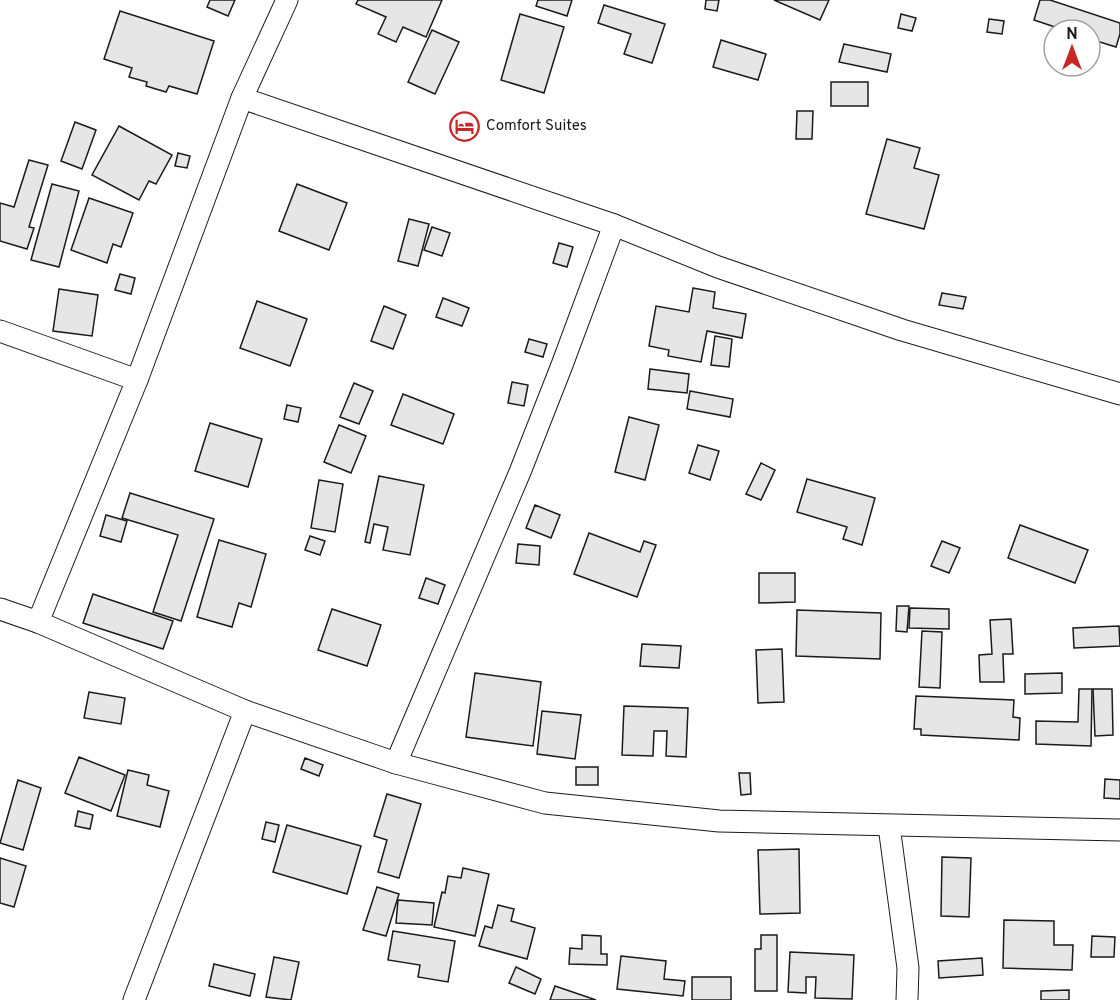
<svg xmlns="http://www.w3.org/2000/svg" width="1120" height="1000" font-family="Overpass,sans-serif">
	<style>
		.building { fill: #e6e6e6; stroke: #1a1a1a; stroke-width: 1.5 }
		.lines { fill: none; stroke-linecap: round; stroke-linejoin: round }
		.minor-casing { stroke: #1a1a1a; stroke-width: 23 }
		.minor { stroke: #fff; stroke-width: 21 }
		.labels { text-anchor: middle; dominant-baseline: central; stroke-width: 4.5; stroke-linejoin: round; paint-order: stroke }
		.poi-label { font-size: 15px; fill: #1a1a1a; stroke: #fff; text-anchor: start }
	</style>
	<rect width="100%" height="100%" fill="#fff"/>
	<!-- building -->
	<g class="building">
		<path d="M210,0H235L228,16L207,7Z"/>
		<path d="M358,0H442L426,37L403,27L396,42L378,34L386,17L356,4Z"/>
		<path d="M538,0H572L567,16L536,6Z"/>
		<path d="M706,0H719L717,11L705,9Z"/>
		<path d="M774,0H829L820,20Z"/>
		<path d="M1040,0H1050L1120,23V34L1116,47L1090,39V30H1064L1034,20Z"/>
		<path d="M604,5L665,24L652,63L624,54L631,34L598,23Z"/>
		<path d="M120,11L214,41L197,94L169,86L166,92L146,86L147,82L129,77L132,68L104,59Z"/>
		<path d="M520,14L564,27L544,93L501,80Z"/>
		<path d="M901,14L916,18L912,31L898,28Z"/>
		<path d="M989,19L1004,21L1002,34L987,32Z"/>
		<path d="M432,30L459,42L435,94L408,82Z"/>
		<path d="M721,40L766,54L758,80L713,67Z"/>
		<path d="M844,44L891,54L887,72L839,62Z"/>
		<rect x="831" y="82" width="37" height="24"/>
		<path d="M797,111H813L812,139H796Z"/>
		<path d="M75,122L96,130L82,169L61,161Z"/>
		<path d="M119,126L172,155L156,184L149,181L139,200L92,175Z"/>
		<path d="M887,139L920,148L914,168L939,175L924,229L866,214Z"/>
		<path d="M178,153L190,156L187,168L175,166Z"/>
		<path d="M29,160L48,165L29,227L34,228L27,249L0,241V203L14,207Z"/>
		<path d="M52,184L79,191L59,267L31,260Z"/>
		<path d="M297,184L347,203L329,250L279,231Z"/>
		<path d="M89,198L133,213L121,247L113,244L107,263L71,250Z"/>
		<path d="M409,219L429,224L418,266L398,261Z"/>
		<path d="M432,227L450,233L442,256L424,250Z"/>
		<path d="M559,243L573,247L567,267L553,263Z"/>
		<path d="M120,274L135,278L131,294L115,290Z"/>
		<path d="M693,288L715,292L713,308L746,314L742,338L707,331L701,362L668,356L669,350L649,346L656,306L689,312Z"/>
		<path d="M59,289L98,295L92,336L53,331Z"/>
		<path d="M942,293L966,297L963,309L939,305Z"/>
		<path d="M443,298L469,308L462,326L436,317Z"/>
		<path d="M257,301L307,319L290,366L240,348Z"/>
		<path d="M384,306L406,315L393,349L371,341Z"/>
		<path d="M715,336L732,339L729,367L711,365Z"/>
		<path d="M529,339L547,344L543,357L525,352Z"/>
		<path d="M650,369L689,374L687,393L648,389Z"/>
		<path d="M512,382L528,385L524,406L508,403Z"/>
		<path d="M354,383L373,391L359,424L340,417Z"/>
		<path d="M690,391L733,399L730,417L687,409Z"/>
		<path d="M403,394L454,414L443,444L391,425Z"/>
		<path d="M287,405L301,408L298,422L284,419Z"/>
		<path d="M629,417L659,425L645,480L615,472Z"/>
		<path d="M210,423L262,439L248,487L195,471Z"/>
		<path d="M339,425L366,436L351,473L324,462Z"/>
		<path d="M698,445L719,451L710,480L689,473Z"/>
		<path d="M761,463L775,470L761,500L746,494Z"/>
		<path d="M379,476L424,485L410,555L383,550L388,527L374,524L370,543L365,542Z"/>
		<path d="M807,479L875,498L862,545L843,539L847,527L797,512Z"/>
		<path d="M319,480L343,484L335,532L311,528Z"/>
		<path d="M130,493L214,519L181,621L153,612L178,535L122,518Z"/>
		<path d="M535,505L560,515L551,538L526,528Z"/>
		<path d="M106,515L127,521L121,542L100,536Z"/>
		<path d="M1020,525L1088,550L1075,583L1008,558Z"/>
		<path d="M589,533L640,552L644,541L656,545L637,597L574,574Z"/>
		<path d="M310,536L325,541L320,555L305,550Z"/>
		<path d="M219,540L266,554L251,607L239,603L232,627L197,617Z"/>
		<path d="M942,541L960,548L949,573L931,566Z"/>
		<path d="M518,544L540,546L539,565L516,563Z"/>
		<path d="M759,573H795V602L759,603Z"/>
		<path d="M426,578L445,585L438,604L419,598Z"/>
		<path d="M93,594L173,621L163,649L83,623Z"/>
		<path d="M897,606H909L907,632L896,631Z"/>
		<path d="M910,608L949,609V629L909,628Z"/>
		<path d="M332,609L381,625L367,666L318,650Z"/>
		<path d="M797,610L881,613L880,659L796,656Z"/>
		<path d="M1011,619L1013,654H1003L1004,682H980L979,655L992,654L990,620Z"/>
		<path d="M1119,626L1120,646L1074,648L1073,628Z"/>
		<path d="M922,631L942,632L940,688L919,687Z"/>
		<path d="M642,644L681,646L679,668L640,666Z"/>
		<path d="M782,649L784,702L758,703L756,650Z"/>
		<path d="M475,673L541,682L533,746L466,737Z"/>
		<path d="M1062,673V693L1025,694V674Z"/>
		<path d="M1079,689H1092L1091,746L1036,744V721L1078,722Z"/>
		<path d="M1093,689H1112L1113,735L1095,736Z"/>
		<path d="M89,692L125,698L121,724L84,718Z"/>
		<path d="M916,696L1014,700L1013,717L1020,718L1019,740L921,735V729H914Z"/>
		<path d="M624,706L688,708L686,757L666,756L667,731H654L653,756L622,755Z"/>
		<path d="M542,711L581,715L575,759L537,754Z"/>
		<path d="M79,757L125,775L111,811L65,793Z"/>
		<path d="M305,758L323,765L319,776L301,769Z"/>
		<rect x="576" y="767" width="22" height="18"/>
		<path d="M128,770L149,775L147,785L169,791L160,827L117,816Z"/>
		<path d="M739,773H750L751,794L741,795Z"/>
		<path d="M1105,779L1120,780V799L1104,798Z"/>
		<path d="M18,780L41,788L23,850L0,843Z"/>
		<path d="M387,794L421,804L399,878L378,872L387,840L374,836Z"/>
		<path d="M78,811L93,815L90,829L75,826Z"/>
		<path d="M266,822L279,825L275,842L262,839Z"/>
		<path d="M287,825L361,846L347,894L273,872Z"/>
		<path d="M799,849L800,913L760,914L758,850Z"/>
		<path d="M942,857L971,858L969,917L941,916Z"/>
		<path d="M0,858L26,866L14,907L0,903Z"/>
		<path d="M463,868L489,874L475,936L434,927L442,892L445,893L448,876L461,878Z"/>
		<path d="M377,887L399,894L386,936L363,930Z"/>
		<path d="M398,900L434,903L432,925L396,923Z"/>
		<path d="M498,905L514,909L511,921L535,928L527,959L479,946L485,926L492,928Z"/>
		<path d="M1004,920L1054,921V945H1073L1072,970L1003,968Z"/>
		<path d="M393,931L455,941L448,982L418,977L420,965L388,960Z"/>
		<path d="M582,935L601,936V954H607V965L569,964L570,948L582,949Z"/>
		<path d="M761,935H777V991H755V949H761Z"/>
		<path d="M1092,936L1115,937L1114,957H1091Z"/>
		<path d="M790,952L854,955L852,999L815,998L816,977H806V993L788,992Z"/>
		<path d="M621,956L666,961L664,979L685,981L683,996L617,989Z"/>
		<path d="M274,957L299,962L291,1000L266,997Z"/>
		<path d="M982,958L983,975L939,978L938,961Z"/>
		<path d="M214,964L255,974L250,996L209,986Z"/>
		<path d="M516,967L541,979L535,994L509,983Z"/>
		<rect x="692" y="977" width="39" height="23"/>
		<path d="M555,986L596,1000H550Z"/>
		<path d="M1069,990V1000H1041V991Z"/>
	</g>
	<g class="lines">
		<defs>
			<g id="minor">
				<path d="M242,98L614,225L718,267L902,330L1120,394"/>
				<path d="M0,331L137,380"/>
				<path d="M0,609L38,622L245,711L396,763L545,803L719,821L1120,830"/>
				<path d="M38,622L137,380L242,98L287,0"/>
				<path d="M396,763L520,472L562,365L614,225"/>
				<path d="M889,826L908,968L907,1000"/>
				<path d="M134,1000L245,711"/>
			</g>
		</defs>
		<!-- minor casing -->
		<use href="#minor" class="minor-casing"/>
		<!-- minor -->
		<use href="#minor" class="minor"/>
	</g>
	<!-- icons -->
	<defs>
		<symbol id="hotel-ring" viewBox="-11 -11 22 22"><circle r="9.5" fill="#fff" stroke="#c62828" stroke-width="1.5"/><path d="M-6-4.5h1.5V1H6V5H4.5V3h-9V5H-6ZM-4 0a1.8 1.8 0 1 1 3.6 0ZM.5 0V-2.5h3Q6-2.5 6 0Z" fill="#c62828"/></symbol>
	</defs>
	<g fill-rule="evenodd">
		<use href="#hotel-ring" x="448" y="110" width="33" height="33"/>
	</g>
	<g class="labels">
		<!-- poi labels -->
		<g class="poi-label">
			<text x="486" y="126">Comfort Suites</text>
		</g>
	</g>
	<!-- north arrow -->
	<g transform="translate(1072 48)"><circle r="28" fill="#ffffff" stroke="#a3a3a3" stroke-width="1.5"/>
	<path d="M0-4.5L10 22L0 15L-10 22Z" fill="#c62828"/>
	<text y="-9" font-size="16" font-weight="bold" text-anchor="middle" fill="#1a1a1a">N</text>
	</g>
</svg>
